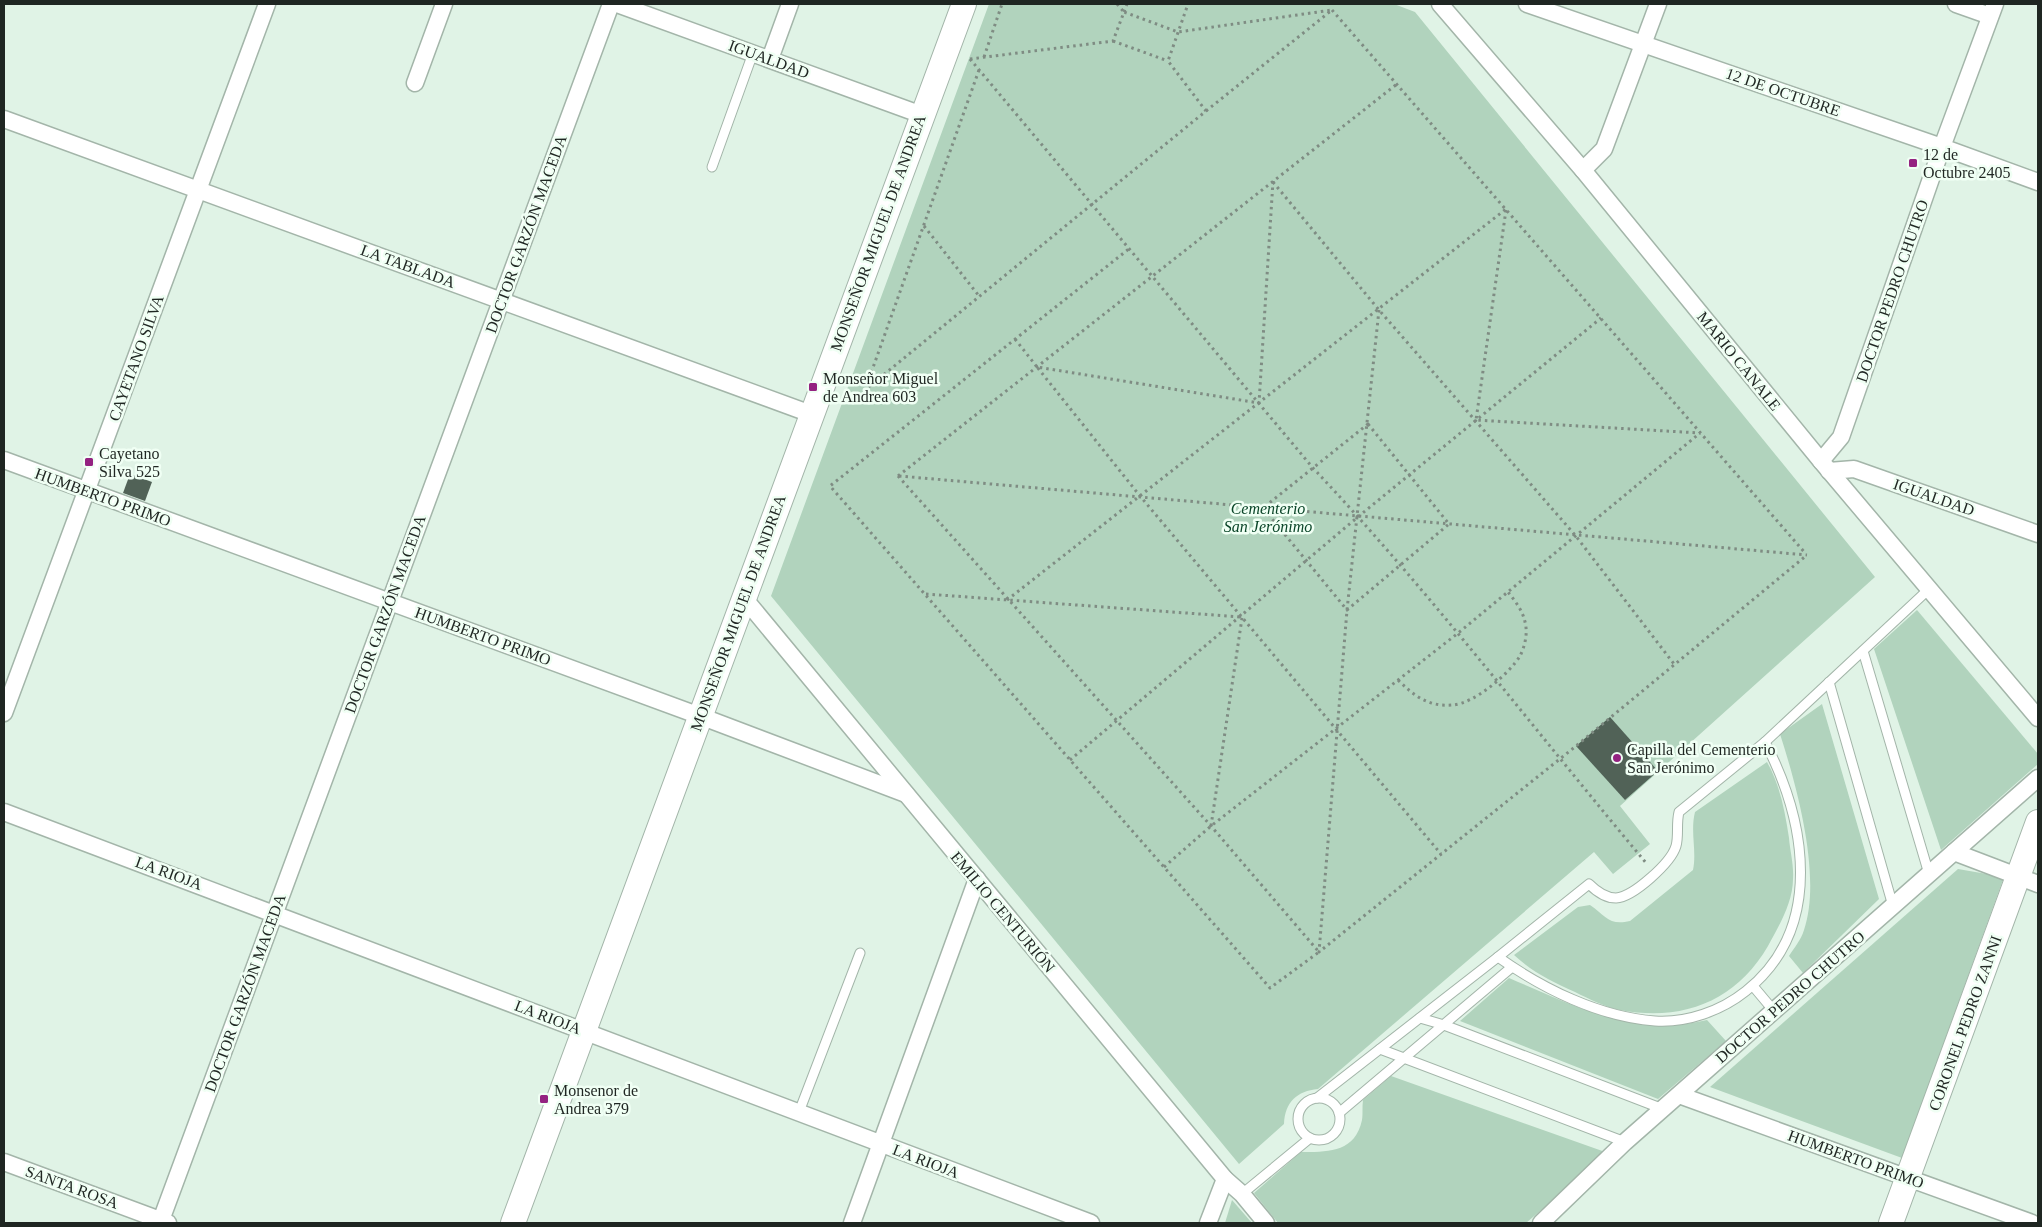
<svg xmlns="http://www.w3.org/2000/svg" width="2042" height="1227" font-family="'Times New Roman',serif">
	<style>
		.green { fill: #b1d3bd }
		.building { fill: #516257 }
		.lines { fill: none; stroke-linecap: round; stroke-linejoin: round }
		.lane-casing { stroke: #a3b5a9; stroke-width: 11 }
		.street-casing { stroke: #a3b5a9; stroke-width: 19 }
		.secondary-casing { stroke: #a3b5a9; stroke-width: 26 }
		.path { stroke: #7f8c83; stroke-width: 3; stroke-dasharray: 2.5 4; stroke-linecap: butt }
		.lane { stroke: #fff; stroke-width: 9 }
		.street { stroke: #fff; stroke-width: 16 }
		.secondary { stroke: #fff; stroke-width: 24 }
		.poi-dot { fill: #942281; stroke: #f0fff4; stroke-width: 2 }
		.labels { text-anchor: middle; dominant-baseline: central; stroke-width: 5; stroke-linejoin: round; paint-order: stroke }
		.street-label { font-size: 16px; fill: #1f2622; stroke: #f0fff4 }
		.poi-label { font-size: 16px; fill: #1f2622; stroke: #f0fff4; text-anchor: start }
		.park-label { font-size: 16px; font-style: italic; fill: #0a4528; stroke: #f0fff4 }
	</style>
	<rect width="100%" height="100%" fill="#e0f3e6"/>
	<!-- green -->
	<g class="green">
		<path d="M989,4H1394L1415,12L1875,577L1620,806L1650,844L1613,874L1594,852L1318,1089C1297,1091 1285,1102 1284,1124L1239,1164L771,596Z"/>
		<path d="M1917,610L2038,754V764L1941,850L1874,649Z"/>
		<path d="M1822,704L1879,899L1803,973L1789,956C1794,948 1801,940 1804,930C1822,877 1797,787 1780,734Z"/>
		<path d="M1767,762C1780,785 1785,811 1789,838C1790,851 1794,865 1793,879C1793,902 1779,926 1768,946C1736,1001 1683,1022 1620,1010C1605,1007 1589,999 1575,992C1551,981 1534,973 1514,955L1578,907L1590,905C1606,916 1609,926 1630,921L1693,870C1697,851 1690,832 1695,812Z"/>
		<path d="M1958,869L2004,877L1902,1158L1710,1087Z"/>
		<path d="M1509,978C1575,1006 1634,1038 1707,1020L1726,1041L1658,1099L1460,1021Z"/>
		<path d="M1391,1076L1608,1153L1526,1223H1278L1254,1193L1301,1152C1327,1152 1355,1153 1362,1120C1363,1114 1362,1107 1363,1100Z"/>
		<path d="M1232,1200L1252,1223H1225Z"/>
	</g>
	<!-- building -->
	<g class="building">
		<path d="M130,474L152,482L145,501L123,493Z"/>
		<path d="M1610,717L1658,771L1625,800L1576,746Z"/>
	</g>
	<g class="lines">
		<defs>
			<g id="lane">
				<path d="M712,167L753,53"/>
				<path d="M1863,651L1929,874"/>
				<path d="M1829,682L1893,906"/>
				<path d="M1765,742C1806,821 1825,928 1746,991C1721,1011 1687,1023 1655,1021C1600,1017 1543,989 1498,957L1589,884C1597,892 1605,898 1616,898C1633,897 1671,863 1676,846C1679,835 1676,824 1679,812Z"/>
				<path d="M1765,742L1929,589"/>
				<path d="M1753,986L1774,1011"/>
				<path d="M1420,1018L1444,1025L1663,1109"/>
				<path d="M1380,1049L1625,1142"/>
				<path d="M1317,1098L1498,957"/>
				<circle cx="1319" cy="1119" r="21"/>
				<path d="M799,1112L860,953"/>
				<path d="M1339,1113L1512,967"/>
				<path d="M1242,1194L1310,1138"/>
			</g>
			<g id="street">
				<path d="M617,4L922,115"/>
				<path d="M1440,4L1583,170L1821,461L2038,718"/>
				<path d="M1527,4L1942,147L2038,182"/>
				<path d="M1956,4L1990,16"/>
				<path d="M770,59L790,4"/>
				<path d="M415,83L444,4"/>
				<path d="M4,119L811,414"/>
				<path d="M1583,170L1604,149L1658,4"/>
				<path d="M4,460L700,716L906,794"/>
				<path d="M1821,461L1841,437L1942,147L1995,4"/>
				<path d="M1829,471L1854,469L2038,534"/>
				<path d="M744,598L1225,1179L1242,1194L1266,1223"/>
				<path d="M4,713L267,4"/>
				<path d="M4,812C368,946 729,1086 1091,1223"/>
				<path d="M1954,852L2038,884"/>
				<path d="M1679,1095L2032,1223"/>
				<path d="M4,1162L168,1223"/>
				<path d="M160,1223L611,4"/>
				<path d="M852,1223L977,879"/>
				<path d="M1208,1223L1225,1179"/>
				<path d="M1541,1223L1625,1142L2038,778"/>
			</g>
			<g id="secondary">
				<path d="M513,1223L964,4"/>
				<path d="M1891,1223L2038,822"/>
			</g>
		</defs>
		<!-- lane casing -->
		<use href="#lane" class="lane-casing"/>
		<!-- street casing -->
		<use href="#street" class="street-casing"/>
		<!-- secondary casing -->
		<use href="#secondary" class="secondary-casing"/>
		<!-- path -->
		<g class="path">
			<path d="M1117,4L1124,12"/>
			<path d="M1332,10L1806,554"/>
			<path d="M1124,12L1127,4"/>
			<path d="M1113,41L1168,61"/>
			<path d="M984,57L1002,4"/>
			<path d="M970,59L1313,468C1431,593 1536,732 1647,864"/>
			<path d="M970,59L1113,41L1124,12L1178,32L1332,10"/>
			<path d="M979,70L865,390L1206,111L1168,61L1188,4"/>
			<path d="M1206,111L1332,10"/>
			<path d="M1273,181L1259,403L1037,367L1140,496L1441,854"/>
			<path d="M1273,182L1379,310L1575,535L1674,664"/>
			<path d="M1506,210L1476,420L1700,433"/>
			<path d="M924,226L979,296"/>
			<path d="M1379,310L1347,610L1319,952L1576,746L1807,555"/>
			<path d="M1015,339L1037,367"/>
			<path d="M1368,424L1449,524L1347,610L1263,508Z"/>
			<path d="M898,476L1211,826L1319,952L1270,988L830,486L1130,248"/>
			<path d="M898,476L1397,84"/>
			<path d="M899,476L1807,555"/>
			<path d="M926,594L1241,617"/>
			<path d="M1007,600L1506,209"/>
			<path d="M1398,680C1414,696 1429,707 1452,705C1474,704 1509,674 1520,656C1525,646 1528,633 1525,622C1523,611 1515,601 1508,592"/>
			<path d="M1070,760L1359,516L1601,318"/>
			<path d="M1211,826L1242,618"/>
			<path d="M1164,867L1211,826L1457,634L1700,433"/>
		</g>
		<!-- lane -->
		<use href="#lane" class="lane"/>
		<!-- street -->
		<use href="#street" class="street"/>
		<!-- secondary -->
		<use href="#secondary" class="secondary"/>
	</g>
	<!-- markers -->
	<g class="poi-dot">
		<rect x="1908" y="158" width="10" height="10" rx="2.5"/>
		<rect x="808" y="382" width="10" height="10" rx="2.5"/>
		<rect x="84" y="457" width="10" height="10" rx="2.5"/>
		<circle cx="1617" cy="758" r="5"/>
		<rect x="539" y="1094" width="10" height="10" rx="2.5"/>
	</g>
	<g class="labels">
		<!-- street labels -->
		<g class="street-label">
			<text transform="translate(769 59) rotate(20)">IGUALDAD</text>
			<text transform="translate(1783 92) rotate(19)">12 DE OCTUBRE</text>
			<text transform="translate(878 233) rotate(-70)">MONSEÑOR MIGUEL DE ANDREA</text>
			<text transform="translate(526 234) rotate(-70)">DOCTOR GARZÓN MACEDA</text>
			<text transform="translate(408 266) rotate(20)">LA TABLADA</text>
			<text transform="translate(1892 291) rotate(-71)">DOCTOR PEDRO CHUTRO</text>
			<text transform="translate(136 358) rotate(-70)">CAYETANO SILVA</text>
			<text transform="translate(1739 361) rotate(51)">MARIO CANALE</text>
			<text transform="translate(103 497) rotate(20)">HUMBERTO PRIMO</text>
			<text transform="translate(1934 497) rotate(19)">IGUALDAD</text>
			<text transform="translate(738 613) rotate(-70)">MONSEÑOR MIGUEL DE ANDREA</text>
			<text transform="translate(385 614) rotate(-70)">DOCTOR GARZÓN MACEDA</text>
			<text transform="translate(483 636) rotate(20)">HUMBERTO PRIMO</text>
			<text transform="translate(169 873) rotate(20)">LA RIOJA</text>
			<text transform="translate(1003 912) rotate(50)">EMILIO CENTURIÓN</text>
			<text transform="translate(245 993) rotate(-70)">DOCTOR GARZÓN MACEDA</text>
			<text transform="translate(1790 997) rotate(-41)">DOCTOR PEDRO CHUTRO</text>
			<text transform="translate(548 1017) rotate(21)">LA RIOJA</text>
			<text transform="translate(1965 1023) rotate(-70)">CORONEL PEDRO ZANNI</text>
			<text transform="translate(1856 1159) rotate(20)">HUMBERTO PRIMO</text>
			<text transform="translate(926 1161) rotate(21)">LA RIOJA</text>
			<text transform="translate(72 1187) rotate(20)">SANTA ROSA</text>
		</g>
		<!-- poi labels -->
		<g class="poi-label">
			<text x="1923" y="154">12 de<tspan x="1923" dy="18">Octubre 2405</tspan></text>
			<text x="823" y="378">Monseñor Miguel<tspan x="823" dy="18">de Andrea 603</tspan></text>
			<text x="99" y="453">Cayetano<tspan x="99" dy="18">Silva 525</tspan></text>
			<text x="1627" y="749">Capilla del Cementerio<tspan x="1627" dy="18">San Jerónimo</tspan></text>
			<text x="554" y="1090">Monsenor de<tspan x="554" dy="18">Andrea 379</tspan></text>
		</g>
		<!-- park labels -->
		<g class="park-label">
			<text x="1268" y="508">Cementerio<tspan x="1268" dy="18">San Jerónimo</tspan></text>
		</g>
	</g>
	<!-- border -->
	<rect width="2042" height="1227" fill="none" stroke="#1f2622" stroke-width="10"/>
</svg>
